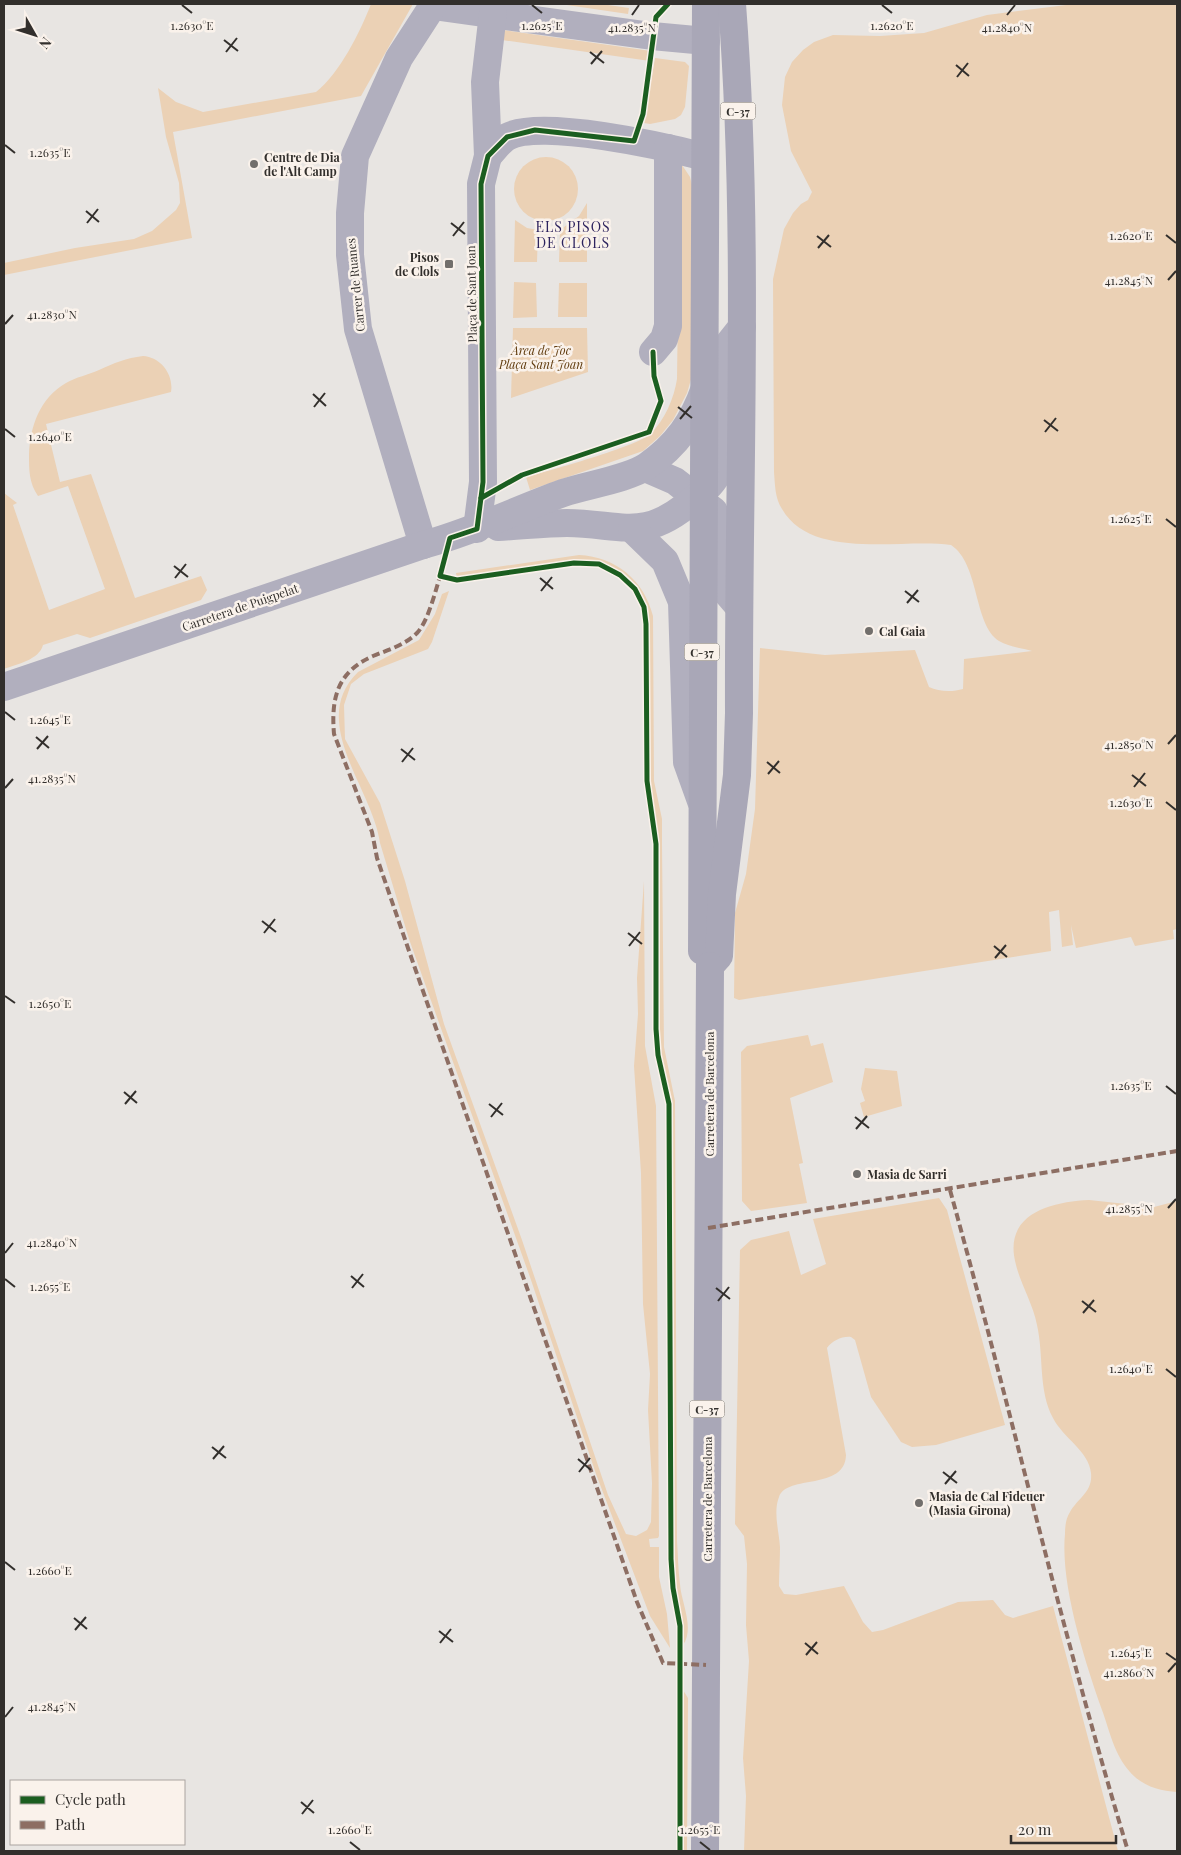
<svg xmlns="http://www.w3.org/2000/svg" width="1181" height="1855" font-family="'Playfair Display',serif">
	<style>
		.green { fill: #ebd1b5 }
		.lines { fill: none; stroke-linecap: round; stroke-linejoin: round }
		.minor { stroke: #b1afbe; stroke-width: 28 }
		.major { stroke: #a9a7b7; stroke-width: 28 }
		.quiet { stroke: #8d6e63; stroke-width: 4; stroke-dasharray: 8 4; stroke-linecap: butt }
		.cycleway-casing { stroke: #faf2eb; stroke-width: 8 }
		.cycleway { stroke: #1b5e20; stroke-width: 5 }
		.ticks { fill: none; stroke: #322f2c; stroke-width: 2 }
		.poi-dot { fill: #726f6c; stroke: #faf2eb; stroke-width: 2 }
		.labels { text-anchor: middle; dominant-baseline: central; stroke-width: 5; stroke-linejoin: round; paint-order: stroke }
		.shield { fill: #faf2eb; stroke: #6e6a65; stroke-width: 1 }
		.shield-label { font-size: 11px; font-weight: bold; fill: #322f2c }
		.poi-label { font-size: 12px; font-weight: bold; fill: #322f2c; stroke: #faf2eb; text-anchor: start }
		.street-label { font-size: 12px; fill: #322f2c; stroke: #faf2eb }
		.park-label { font-size: 12px; font-style: italic; fill: #613c0e; stroke: #faf2eb }
		.neighbourhood-label { font-size: 14px; letter-spacing: 1px; fill: #2d235e; stroke: #faf2eb }
		.ticks-label { font-size: 12px; text-anchor: middle; fill: #322f2c; stroke: #faf2eb; stroke-width: 5; stroke-linejoin: round; paint-order: stroke }
	</style>
	<rect width="100%" height="100%" fill="#e8e5e2"/>
	<!-- green -->
	<g class="green">
		<path d="M371,4H413L361,96L173,132L192,238L4,275V263L75,248L134,239L152,231L176,210L180,203L179,183L166,137L158,88L176,102L203,112L316,92C340,73 360,32 371,4Z"/>
		<path d="M560,4H601L629,8L628,14Z"/>
		<path d="M1074,4H1177V929L1173,930L1174,939L1135,946L1131,937L1076,948L1071,925L1073,945L1062,947L1059,910L1049,912L1051,951L739,1000L734,998L735,913L746,874L755,809L760,648L825,655L915,650L929,687C939,692 953,692 963,689L964,659L1032,651C1022,648 1009,647 999,641C973,624 980,564 951,545C902,538 812,561 782,509C775,499 775,485 774,472L773,279L784,229L793,213L801,204L808,200L812,192L791,151L782,105L785,77L792,62L803,50L814,42L833,35L880,36L924,33L987,15Z"/>
		<path d="M503,30L651,51L650,61L502,40Z"/>
		<path d="M655,58L685,62L689,66L685,107L681,115L675,119L650,124L644,123Z"/>
		<circle cx="546" cy="189" r="32"/>
		<path d="M680,162L690,177L693,189L692,376L687,393L673,420L660,436L643,451L530,490L526,477C548,471 638,446 650,434C665,420 674,398 677,379Z"/>
		<path d="M587,203V262H559L560,230L579,216Z"/>
		<path d="M515,220L527,228L538,230L537,262H514Z"/>
		<path d="M514,282L536,283L537,317L513,318Z"/>
		<path d="M559,283H587V317H558Z"/>
		<path d="M513,328H587L588,372L511,398Z"/>
		<path d="M143,356C161,357 174,375 171,392L46,424L60,482L91,474L135,598L201,576L207,590L201,600L90,638L77,634L43,645C39,660 17,664 4,669V493L17,503L13,505L49,610L105,589L68,486L38,496C29,483 29,470 29,455C30,426 40,398 66,383C76,377 88,375 99,370C114,363 126,358 143,356Z"/>
		<path d="M579,555C616,557 644,580 653,616L654,781L662,819V844L664,1047L675,1101L677,1541C678,1555 678,1570 680,1584C681,1602 695,1628 683,1645V1622L675,1586L672,1556L670,1101L658,1038L657,841L656,819L649,781L647,611L636,588L622,575L609,567L589,561H568L457,578L456,573Z"/>
		<path d="M449,591L432,642L428,649L364,674L351,684L344,705L345,739L380,803L405,881L444,1024L522,1240L608,1495L626,1534L636,1536L647,1530L651,1522L652,1483L648,1410L650,1374L643,1304L641,1173L634,1066L638,1014L637,978L644,881L645,1046L656,1106L659,1536L658,1538L649,1539L650,1547H659V1577L667,1614L670,1648L650,1616L596,1474L531,1280L409,939L380,843C373,789 307,722 358,672L419,640L435,614L442,594Z"/>
		<path d="M808,1035L811,1046L823,1043L833,1082L790,1098L803,1163L799,1164L807,1203L751,1211L742,1201L741,1052L747,1046Z"/>
		<path d="M865,1068L897,1071L902,1106L864,1117L860,1103L865,1101L861,1089Z"/>
		<path d="M939,1198L947,1210L1005,1425L936,1445L912,1447L901,1442L871,1397L855,1340L851,1337C842,1336 832,1341 827,1348L846,1455C845,1491 787,1474 779,1497C773,1512 779,1531 780,1547C780,1560 779,1573 779,1586L784,1594L796,1595L844,1586L863,1622L872,1632L883,1630L958,1602L993,1600L1005,1615L1013,1618L1053,1606L1118,1851H744L746,1796L743,1758L749,1661L746,1625L747,1564L744,1536L735,1524L740,1250L751,1240L789,1231L801,1275L826,1264L813,1219Z"/>
		<path d="M1089,1200L1154,1207L1177,1201V1792C1160,1791 1142,1786 1130,1772C1114,1754 1110,1732 1102,1710C1085,1662 1060,1584 1065,1534C1065,1526 1066,1518 1070,1512C1078,1498 1093,1492 1091,1473C1089,1451 1063,1438 1053,1418C1038,1390 1044,1356 1037,1325C1033,1304 1021,1285 1016,1265C1002,1214 1050,1202 1089,1200Z"/>
		<path d="M683,1690L688,1698L687,1851H683Z"/>
	</g>
	<g class="lines">
		<!-- minor -->
		<g class="minor">
			<path d="M433,6L652,36L706,41"/>
			<path d="M488,156C493,151 500,141 507,137C539,118 667,147 705,157"/>
			<path d="M653,352L664,339L668,326V148"/>
			<path d="M645,468L675,481L714,511L720,533L721,586L739,607"/>
			<path d="M498,527C521,526 545,523 567,523C624,524 644,542 693,500C705,490 714,483 720,469L723,351L742,327"/>
			<path d="M477,529L483,482L481,184L488,156L485,82L493,13"/>
			<path d="M632,529L665,561L682,602L687,762L701,801"/>
			<path d="M423,545L358,329L350,255V213L355,156L399,58L434,4"/>
			<path d="M4,687L423,545C472,532 516,510 563,493C586,485 628,479 647,466C677,445 693,422 705,388"/>
		</g>
		<!-- major -->
		<g class="major">
			<path d="M702,951L706,4"/>
			<path d="M710,966L719,956L722,894L737,775L739,713C738,477 750,240 732,4"/>
			<path d="M705,1851L710,966"/>
		</g>
		<!-- quiet -->
		<g class="quiet">
			<path d="M441,573C436,589 428,622 417,633C405,645 388,650 373,656C337,672 331,698 334,734L372,832L377,858L409,951L637,1602L663,1663L706,1665"/>
			<path d="M950,1190C1011,1410 1062,1633 1128,1851"/>
			<path d="M708,1228L1177,1151"/>
		</g>
		<defs>
			<g id="cycleway">
				<path d="M668,4L656,17L643,114L634,141L535,130L507,137L488,156L481,184L483,482L477,529L450,538L440,576L457,580L574,563L599,564L620,575L635,589L644,607L646,624L647,781L656,844V1029L658,1055L669,1104L671,1559L673,1588L680,1626V1851"/>
				<path d="M481,498L522,475L649,432L661,401L654,376L653,352"/>
			</g>
		</defs>
		<!-- cycleway casing -->
		<use href="#cycleway" class="cycleway-casing"/>
		<!-- cycleway -->
		<use href="#cycleway" class="cycleway"/>
	</g>
	<!-- ticks -->
	<path class="ticks" d="M182,5L192,13M532,5L542,13M882,5L892,13M632,15L639,5M1007,15L1015,5M224,40L238,51M226,52L237,38M590,52L604,63M591,64L602,51M956,65L969,76M957,77L968,63M5,145L15,153M86,211L99,222M87,223L98,209M451,223L465,234M1166,235L1176,243M453,236L464,222M817,236L831,247M818,248L829,235M1168,280L1176,271M5,324L13,315M313,394L326,406M314,407L325,393M678,407L692,418M680,419L691,406M1044,420L1058,431M5,429L15,437M1045,432L1056,418M1166,519L1176,527M174,566L188,577M175,578L186,564M540,578L553,589M541,591L552,577M905,591L919,602M907,603L918,590M5,712L15,720M36,737L49,748M1168,744L1176,735M37,749L48,736M401,749L415,760M402,762L413,748M767,762L780,773M768,774L779,761M1132,775L1146,786M1134,787L1145,773M5,788L13,779M1166,802L1176,810M262,921L276,932M264,933L275,919M628,933L642,944M629,946L640,932M994,946L1007,957M995,958L1006,945M5,996L15,1003M1166,1086L1176,1094M124,1092L137,1103M125,1104L136,1091M489,1104L503,1115M491,1117L502,1103M855,1117L869,1128M856,1129L867,1116M1168,1208L1176,1199M5,1253L13,1243M351,1276L364,1287M5,1279L15,1287M352,1288L363,1274M716,1288L730,1299M718,1301L729,1287M1082,1301L1096,1312M1083,1313L1094,1300M1166,1369L1176,1377M212,1447L226,1458M213,1459L224,1446M578,1459L591,1470M579,1472L590,1458M943,1472L957,1483M945,1484L956,1471M5,1562L15,1570M74,1618L87,1629M75,1630L86,1617M439,1631L453,1642M440,1643L451,1629M805,1643L818,1654M1166,1653L1176,1660M806,1655L817,1642M1168,1672L1176,1663M5,1717L13,1707M301,1802L314,1813M302,1814L313,1800M350,1842L360,1850M700,1842L710,1850"/>
	<!-- markers -->
	<g class="poi-dot">
		<circle cx="254" cy="164" r="5"/>
		<rect x="444" y="259" width="10" height="10" rx="2.5"/>
		<circle cx="869" cy="631" r="5"/>
		<circle cx="857" cy="1174" r="5"/>
		<circle cx="919" cy="1503" r="5"/>
	</g>
	<g class="labels">
		<!-- shield labels -->
		<g class="shield">
			<rect x="720.5" y="102.5" width="35" height="17" rx="4"/>
			<rect x="684.5" y="643.5" width="35" height="17" rx="4"/>
			<rect x="689.5" y="1400.5" width="35" height="17" rx="4"/>
		</g>
		<g class="shield-label">
			<text x="738" y="111">C-37</text>
			<text x="702" y="652">C-37</text>
			<text x="707" y="1409">C-37</text>
		</g>
		<!-- poi labels -->
		<g class="poi-label">
			<text x="264" y="157">Centre de Dia<tspan x="264" dy="14">de l'Alt Camp</tspan></text>
			<text x="439" y="257" text-anchor="end">Pisos<tspan x="439" dy="14">de Clols</tspan></text>
			<text x="879" y="631">Cal Gaia</text>
			<text x="867" y="1174">Masia de Sarri</text>
			<text x="929" y="1496">Masia de Cal Fideuer<tspan x="929" dy="14">(Masia Girona)</tspan></text>
		</g>
		<!-- street labels -->
		<g class="street-label">
			<text transform="translate(355 285) rotate(-96)">Carrer de Ruanes</text>
			<text transform="translate(471 294) rotate(-91)">Plaça de Sant Joan</text>
			<text transform="translate(240 607) rotate(-19)">Carretera de Puigpelat</text>
			<text transform="translate(709 1094) rotate(-90)">Carretera de Barcelona</text>
			<text transform="translate(707 1499) rotate(-90)">Carretera de Barcelona</text>
		</g>
		<!-- park labels -->
		<g class="park-label">
			<text x="541" y="350">Àrea de Joc<tspan x="541" dy="14">Plaça Sant Joan</tspan></text>
		</g>
		<!-- neighbourhood labels -->
		<g class="neighbourhood-label">
			<text x="573" y="226">ELS PISOS<tspan x="573" dy="16">DE CLOLS</tspan></text>
		</g>
	</g>
	<g class="ticks-label">
		<text x="192" y="30">1.2630°E</text>
		<text x="542" y="30">1.2625°E</text>
		<text x="892" y="30">1.2620°E</text>
		<text x="632" y="32">41.2835°N</text>
		<text x="1007" y="32">41.2840°N</text>
		<text x="50" y="157">1.2635°E</text>
		<text x="1131" y="240">1.2620°E</text>
		<text x="1129" y="285">41.2845°N</text>
		<text x="52" y="319">41.2830°N</text>
		<text x="50" y="441">1.2640°E</text>
		<text x="1131" y="523">1.2625°E</text>
		<text x="50" y="724">1.2645°E</text>
		<text x="1129" y="749">41.2850°N</text>
		<text x="52" y="783">41.2835°N</text>
		<text x="1131" y="807">1.2630°E</text>
		<text x="50" y="1008">1.2650°E</text>
		<text x="1131" y="1090">1.2635°E</text>
		<text x="1129" y="1213">41.2855°N</text>
		<text x="52" y="1247">41.2840°N</text>
		<text x="50" y="1291">1.2655°E</text>
		<text x="1131" y="1373">1.2640°E</text>
		<text x="50" y="1575">1.2660°E</text>
		<text x="1131" y="1657">1.2645°E</text>
		<text x="1129" y="1677">41.2860°N</text>
		<text x="52" y="1711">41.2845°N</text>
		<text x="350" y="1834">1.2660°E</text>
		<text x="700" y="1834">1.2655°E</text>
	</g>
	<!-- border -->
	<rect width="1181" height="1855" fill="none" stroke="#322f2c" stroke-width="10"/>
	<!-- legend -->
	<rect x="10" y="1780" width="175" height="65" fill="#faf2eb" stroke="#aaa49f"/>
	<rect x="20" y="1796" width="25" height="8" fill="#1b5e20" stroke="#aaa49f"/>
	<text x="55" y="1805" font-size="15" fill="#322f2c">Cycle path</text>
	<rect x="20" y="1821" width="25" height="8" fill="#8d6e63" stroke="#aaa49f"/>
	<text x="55" y="1830" font-size="15" fill="#322f2c">Path</text>
	<!-- north arrow -->
	<g transform="translate(35 35) rotate(129)" stroke="#faf2eb" stroke-width="4" paint-order="stroke">
	<path d="M0-4L9 19L0 12L-9 19Z" fill="#322f2c"/>
	<text y="-8" font-size="14" font-weight="bold" text-anchor="middle" fill="#322f2c">N</text>
	</g>
	<!-- scale -->
	<path d="M1011 1835v8h105v-8" fill="none" stroke="#322f2c" stroke-width="2.5"/>
	<text x="1018" y="1835" font-size="15" fill="#322f2c" stroke="#faf2eb" stroke-width="4" paint-order="stroke">20 m</text>
</svg>
